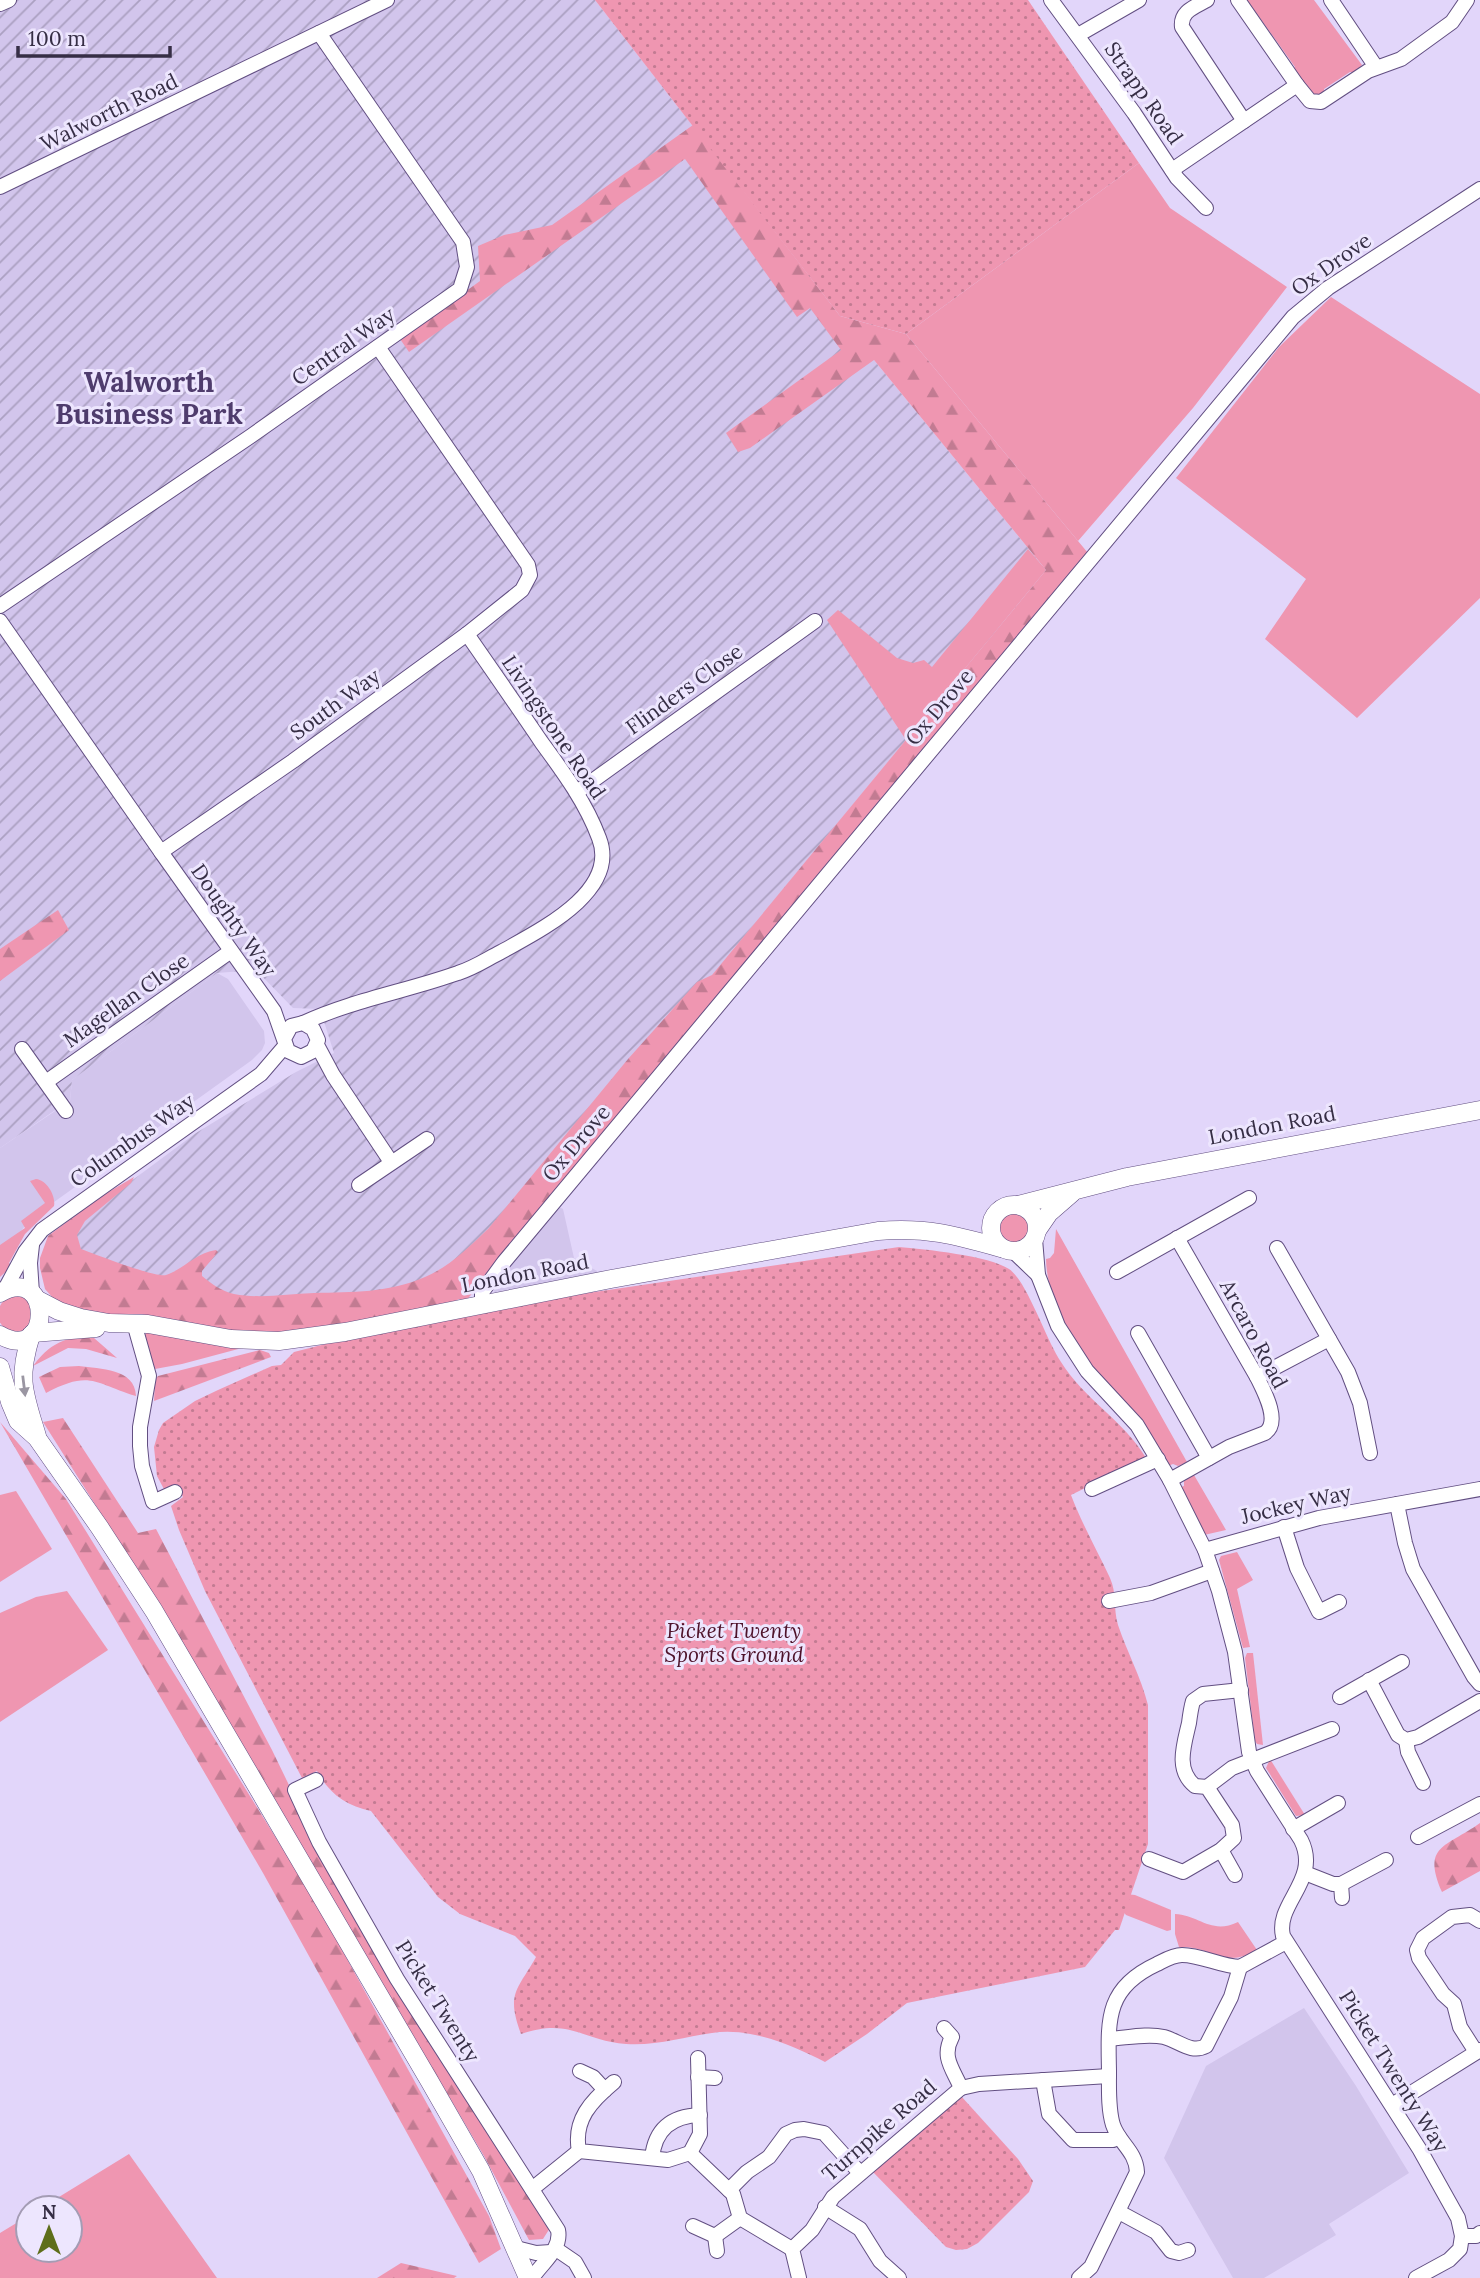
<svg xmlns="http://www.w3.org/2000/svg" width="1480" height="2278" font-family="Lora,serif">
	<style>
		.built { fill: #d2c5ec }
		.industrial { fill: url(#industrial-furrows) }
		.grass { fill: #ef96b1 }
		.forest { fill: url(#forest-firs) }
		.park { fill: url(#park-dots) }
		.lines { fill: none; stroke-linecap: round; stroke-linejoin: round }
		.minor-casing { stroke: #624f82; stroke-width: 16 }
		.major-casing { stroke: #624f82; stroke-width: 19 }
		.minor { stroke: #fff; stroke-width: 14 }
		.major { stroke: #fff; stroke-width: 18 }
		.oneway { fill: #9a96a2 }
		.labels { text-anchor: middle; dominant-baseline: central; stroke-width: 6; stroke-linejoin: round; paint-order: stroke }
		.street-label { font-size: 21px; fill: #362e45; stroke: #ede6fe }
		.park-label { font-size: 21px; font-style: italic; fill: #4e122a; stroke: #ede6fe }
		.district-label { font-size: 28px; font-weight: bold; fill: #4f3c6d; stroke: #ede6fe }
	</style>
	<defs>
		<pattern id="industrial-furrows" width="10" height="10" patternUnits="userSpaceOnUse" patternTransform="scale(1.75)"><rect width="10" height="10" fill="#d2c5ec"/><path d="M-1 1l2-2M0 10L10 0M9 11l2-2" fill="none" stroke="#aba0c1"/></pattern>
		<pattern id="forest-firs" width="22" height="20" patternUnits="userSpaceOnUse" patternTransform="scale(1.75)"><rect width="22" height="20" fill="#ef96b1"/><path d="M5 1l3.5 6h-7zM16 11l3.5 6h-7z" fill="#c27b92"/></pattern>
		<pattern id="park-dots" width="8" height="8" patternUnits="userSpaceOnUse" patternTransform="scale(1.75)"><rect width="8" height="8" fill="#ef96b1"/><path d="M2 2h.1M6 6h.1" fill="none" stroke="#c27b92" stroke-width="1.8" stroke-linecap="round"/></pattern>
	</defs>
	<rect width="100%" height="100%" fill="#e2d6fa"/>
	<!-- built -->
	<g class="built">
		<path d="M217,973L228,979L264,1031L265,1043L262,1050L252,1060L29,1220L3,1257H0V1148L70,1101L72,1080Z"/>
		<path d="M556,1205L563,1209L574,1258L597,1271L598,1275L496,1294L492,1288Z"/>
		<path d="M1304,2008L1356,2086L1409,2173L1329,2224L1336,2235L1264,2278H1233L1164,2158L1206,2066Z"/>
	</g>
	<!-- industrial -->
	<path class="industrial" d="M0,0H595L874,360L1046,570L450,1294L183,1313L75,1264L65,1234L103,1202L196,1133L296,1072L334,1053L320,1009L293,1008L256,970L217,973L72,1080L70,1100L0,1148Z"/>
	<!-- grass -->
	<g class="grass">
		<path d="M1247,0H1314L1362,65L1354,73L1350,72L1324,89V95L1314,97L1292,69L1295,67Z"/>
		<path d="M1139,163L1170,208L1287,287L1193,408L1078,541L906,334Z"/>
		<path d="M1331,297L1480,394V598L1357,718L1265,639L1306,579L1176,478L1279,347Z"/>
		<path d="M1028,549L1046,570L906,740L827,620L838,610L897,658L913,663L924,660L932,667Z"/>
		<path d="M36,1179C47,1180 56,1196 54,1206L25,1234L9,1263L12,1266L0,1277V1245L25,1228L21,1221L45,1203L30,1181Z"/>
		<circle cx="1014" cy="1229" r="18"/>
		<path d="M1056,1229L1187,1462L1178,1466L1173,1464L1168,1466C1127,1412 1047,1329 1046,1259L1050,1258L1054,1253Z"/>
		<circle cx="16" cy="1314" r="18"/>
		<path d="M148,1331L242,1348L182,1364L155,1369L143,1337Z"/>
		<path d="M1194,1475L1226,1530L1204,1535L1181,1487L1184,1486V1481Z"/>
		<path d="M16,1491L52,1549L0,1582V1495Z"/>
		<path d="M1237,1552L1253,1580L1237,1589L1250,1647L1243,1648L1219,1560L1221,1556Z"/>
		<path d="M67,1591L108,1650L0,1722V1613L36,1597Z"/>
		<path d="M1247,1653H1253L1263,1745L1257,1744L1255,1741L1245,1658Z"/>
		<path d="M1270,1759L1305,1815L1296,1816L1266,1768Z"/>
		<path d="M1107,1892L1135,1895L1171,1910V1930L1167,1931L1126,1915Z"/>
		<path d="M1175,1914C1199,1915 1211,1935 1238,1922L1257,1950C1224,1970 1211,1945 1179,1947L1175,1934Z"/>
		<path d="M129,2154L217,2278H0V2233L28,2216V2250H70V2208H41Z"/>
	</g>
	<!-- forest -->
	<g class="forest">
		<path d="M693,125L840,316L906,334L1088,553L465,1302L459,1299L449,1304L287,1335L222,1330L141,1314H99L66,1305L53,1298L45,1289L40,1268V1258L48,1236L100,1197L134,1177L131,1183L85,1221L77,1235L81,1249C95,1254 155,1278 166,1275C184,1269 197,1252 216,1250L218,1252L202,1271V1276C212,1284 221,1291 234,1294C261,1299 287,1294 314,1293C352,1292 389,1293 425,1277C449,1267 469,1247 488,1229L628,1059L697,982L712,975L1046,570L874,360L750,448L738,452L726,433L841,350L810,308L797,317L685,159L409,352L400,339L480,281L478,246L504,235L552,225Z"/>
		<path d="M58,910L69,930L0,981V949Z"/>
		<path d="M76,1337L94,1338L117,1358L86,1349L68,1348L33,1366C46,1349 55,1342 76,1337Z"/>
		<path d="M260,1350L269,1353L271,1357L154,1401L155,1380L158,1376Z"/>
		<path d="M79,1366C100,1369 135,1368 136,1396C95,1384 91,1369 46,1393L39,1377L60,1367Z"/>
		<path d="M63,1418L138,1533L156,1529L272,1750L318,1845L550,2228L543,2239L529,2240L484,2156L165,1615L43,1422Z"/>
		<path d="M0,1422L66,1499L315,1901L489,2216L501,2249L479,2263L263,1873Z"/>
		<path d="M1480,1823V1871L1442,1892C1422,1845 1445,1848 1480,1823Z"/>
		<path d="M401,2263L457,2276L454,2278H377Z"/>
	</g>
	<!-- park -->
	<g class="park">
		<path d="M595,0H1028L1139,163L906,334L840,316Z"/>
		<path d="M899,1247C924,1249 990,1256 1009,1269C1027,1281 1046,1340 1061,1362C1084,1399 1124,1421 1146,1458L1071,1495C1082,1524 1097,1550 1110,1578C1117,1593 1113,1608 1118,1625C1127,1652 1141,1677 1148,1705V1844L1119,1930H1115L1085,1967L907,2003L867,2034L825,2062C792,2045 750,2027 712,2033C683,2037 656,2046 626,2044C583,2041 570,2017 521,2034C506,1993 517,1991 536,1957L515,1936L460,1914L438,1897L371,1811C347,1806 329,1794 317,1771L302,1778L205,1591L179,1530L171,1506L183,1497L178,1488L165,1491L157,1476L154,1447L159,1430L163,1423L195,1401L218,1390L272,1366L281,1365L294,1352L357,1336L561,1297Z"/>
		<path d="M961,2096L1018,2159L1033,2181L1029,2192L978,2243L967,2249L956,2250L946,2247L873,2172Z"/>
	</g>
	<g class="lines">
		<defs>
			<g id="minor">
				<path d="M1051,0L1134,113L1177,178L1206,208"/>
				<path d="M1207,0C1195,7 1180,11 1182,27L1244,121"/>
				<path d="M1238,0L1297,85"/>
				<path d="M1331,0L1376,67"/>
				<path d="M0,4L9,0"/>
				<path d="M1078,35L1139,0"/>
				<path d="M1172,170L1297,85L1310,101L1321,102L1368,71L1401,59L1452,22L1467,0"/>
				<path d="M0,187L387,0"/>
				<path d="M0,606L251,436L460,289L467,267L463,242L319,33"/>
				<path d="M0,621L161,852L293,761L467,634L522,590L530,575L528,565L378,347"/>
				<path d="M577,792L815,621"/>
				<path d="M161,852L274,1011L288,1051L301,1057L313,1051L318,1040L313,1029L303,1023L291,1026L284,1039"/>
				<path d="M303,1023C353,1000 407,991 458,973C474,968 487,959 501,952C538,931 620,892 599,838C586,803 564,773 542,743C517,706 492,670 467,634"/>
				<path d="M317,1045L333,1075L391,1162"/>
				<path d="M22,1049L66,1111"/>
				<path d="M46,1082L231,951"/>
				<path d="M359,1185L427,1139"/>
				<path d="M1035,1239L1038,1275L1058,1326L1087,1371L1137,1425L1170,1480L1205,1550L1219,1591L1235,1652L1249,1752L1257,1771L1301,1840C1321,1880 1275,1903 1283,1936L1420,2150L1458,2218L1462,2236L1460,2249L1449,2260L1416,2278"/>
				<path d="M1277,1248L1348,1372L1360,1403L1370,1453"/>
				<path d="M1014,1252L1038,1275"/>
				<path d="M1117,1272L1249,1198"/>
				<path d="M4,1291L25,1252L42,1230L261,1074L285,1046"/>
				<path d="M32,1293L30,1263L32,1245"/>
				<path d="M482,1304V1292L504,1262L1293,317L1328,288L1480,189"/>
				<path d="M134,1323L149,1376L140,1427V1446L142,1466L153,1502L175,1492"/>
				<path d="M1138,1333L1209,1458"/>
				<path d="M1257,1377L1329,1339"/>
				<path d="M1170,1480L1229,1447L1265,1433C1281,1422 1264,1391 1257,1377L1177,1238"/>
				<path d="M1092,1489L1158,1459"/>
				<path d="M1397,1504L1405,1543L1413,1569L1474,1677L1480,1684"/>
				<path d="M1284,1527L1297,1568L1319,1612L1339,1602"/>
				<path d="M1205,1550L1319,1518L1480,1489"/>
				<path d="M1109,1601L1151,1593L1212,1571"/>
				<path d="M1369,1680L1398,1735L1406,1740L1418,1737L1480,1701"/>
				<path d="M1340,1697L1402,1662"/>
				<path d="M1406,1740L1408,1752L1423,1783"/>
				<path d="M316,1780L295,1790L319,1842L397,1979L558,2230C562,2249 542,2263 532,2278"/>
				<path d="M1207,1787L1232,1768L1332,1729"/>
				<path d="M1293,1829L1338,1803"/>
				<path d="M1418,1837L1480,1804"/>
				<path d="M1221,1850L1235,1875"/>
				<path d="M1149,1859L1183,1872L1221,1850L1234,1838L1232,1825L1207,1787L1195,1786C1175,1770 1184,1745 1189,1723C1190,1715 1191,1708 1193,1701L1203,1694L1241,1690"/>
				<path d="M1305,1873L1333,1884H1341L1386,1860"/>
				<path d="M1341,1884L1342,1898"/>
				<path d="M1109,2039C1126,2038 1147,2033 1164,2037C1179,2041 1191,2054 1206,2046L1231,1997L1240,1967"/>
				<path d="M1476,2052L1460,2027L1454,2004L1443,1994L1419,1958L1417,1950L1423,1938L1452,1917L1470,1915L1480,1921"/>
				<path d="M580,2071L593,2077L605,2090"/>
				<path d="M698,2077L715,2078"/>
				<path d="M1043,2080L1049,2114L1073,2140H1113L1119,2137"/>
				<path d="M614,2082C591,2101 573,2120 579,2151L668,2160L690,2153L733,2194L740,2218L792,2249"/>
				<path d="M961,2088L979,2084L1109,2076"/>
				<path d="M1392,2105L1480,2050"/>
				<path d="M690,2153L700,2134L698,2058"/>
				<path d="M652,2158C655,2129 672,2116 700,2115"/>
				<path d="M532,2189L579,2151"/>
				<path d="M729,2190L747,2172L769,2157L786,2134L795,2130L804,2129L824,2133L860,2173"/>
				<path d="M825,2207L860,2229L880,2261L899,2278"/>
				<path d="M1119,2212L1156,2232L1171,2251L1179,2253L1188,2250"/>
				<path d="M693,2226L715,2236L740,2218"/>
				<path d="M715,2236L717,2251"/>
				<path d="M1462,2236H1476L1480,2233"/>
				<path d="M516,2248L536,2253L551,2252"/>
				<path d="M556,2249L575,2262L584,2278"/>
				<path d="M799,2278L792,2249L812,2230L833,2197L961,2088C953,2069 941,2057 952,2037L944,2028"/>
				<path d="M1079,2278L1091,2267L1137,2172C1136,2151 1119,2143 1113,2125C1108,2109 1109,2088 1109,2071C1108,2020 1105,1988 1157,1964C1165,1960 1173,1955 1182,1955C1201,1955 1220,1966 1240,1967L1286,1942"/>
			</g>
			<g id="major">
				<circle cx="1014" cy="1228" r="23"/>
				<path d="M1018,1205L1127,1177L1480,1110"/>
				<path d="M1038,1229L1049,1213L1072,1193"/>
				<path d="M0,1293C53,1263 53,1365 0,1335"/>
				<path d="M38,1300L59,1311L81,1318L109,1323L148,1324L231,1339L279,1341L345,1332L611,1279L878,1231C926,1227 955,1235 1001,1248"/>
				<path d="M33,1333L96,1328"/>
				<path d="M31,1335C17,1379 24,1393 37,1436"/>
				<path d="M0,1367L10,1402L18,1421L37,1438L100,1528L154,1611L430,2082L481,2171L528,2278"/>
			</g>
		</defs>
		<!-- minor casing -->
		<use href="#minor" class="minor-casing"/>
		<!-- major casing -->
		<use href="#major" class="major-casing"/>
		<!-- minor -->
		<use href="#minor" class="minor"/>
		<!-- major -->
		<use href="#major" class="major"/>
	</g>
	<!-- one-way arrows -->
	<defs><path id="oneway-solid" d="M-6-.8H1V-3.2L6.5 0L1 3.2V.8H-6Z" transform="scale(1.75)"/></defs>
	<use class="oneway" href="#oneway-solid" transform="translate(24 1386) rotate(83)"/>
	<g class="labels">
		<!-- street labels -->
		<g class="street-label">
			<text transform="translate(1144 93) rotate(55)">Strapp Road</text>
			<text transform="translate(109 112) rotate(-26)">Walworth Road</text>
			<text transform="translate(1331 264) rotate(-35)">Ox Drove</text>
			<text transform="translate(343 346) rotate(-35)">Central Way</text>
			<text transform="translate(684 689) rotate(-36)">Flinders Close</text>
			<text transform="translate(335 704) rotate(-36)">South Way</text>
			<text transform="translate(939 707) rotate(-50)">Ox Drove</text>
			<text transform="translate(554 727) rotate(56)">Livingstone Road</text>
			<text transform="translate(234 920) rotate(55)">Doughty Way</text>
			<text transform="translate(126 1000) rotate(-35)">Magellan Close</text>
			<text transform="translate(1272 1125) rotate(-11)">London Road</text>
			<text transform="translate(132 1140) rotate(-35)">Columbus Way</text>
			<text transform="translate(576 1143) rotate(-50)">Ox Drove</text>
			<text transform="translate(525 1273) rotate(-11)">London Road</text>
			<text transform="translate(1254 1334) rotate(62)">Arcaro Road</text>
			<text transform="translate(1296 1504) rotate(-13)">Jockey Way</text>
			<text transform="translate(438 2001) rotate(58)">Picket Twenty</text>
			<text transform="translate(1394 2071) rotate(58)">Picket Twenty Way</text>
			<text transform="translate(879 2130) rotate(-41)">Turnpike Road</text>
		</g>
		<!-- park labels -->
		<g class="park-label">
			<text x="734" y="1630">Picket Twenty<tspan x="734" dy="24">Sports Ground</tspan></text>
		</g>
		<!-- district labels -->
		<g class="district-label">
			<text x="149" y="382">Walworth<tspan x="149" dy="32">Business Park</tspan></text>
		</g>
	</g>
	<!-- north arrow -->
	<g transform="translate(49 2229)"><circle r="33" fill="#ede6fe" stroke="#a49cb4" stroke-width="2"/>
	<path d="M0-5L12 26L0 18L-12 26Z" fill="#5e6e1b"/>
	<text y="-10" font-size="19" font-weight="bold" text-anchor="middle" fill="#362e45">N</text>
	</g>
	<!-- scale -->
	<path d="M18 46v10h152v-10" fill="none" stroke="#362e45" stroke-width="3.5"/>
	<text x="28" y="46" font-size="21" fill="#362e45" stroke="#ede6fe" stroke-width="5" paint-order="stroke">100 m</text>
</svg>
